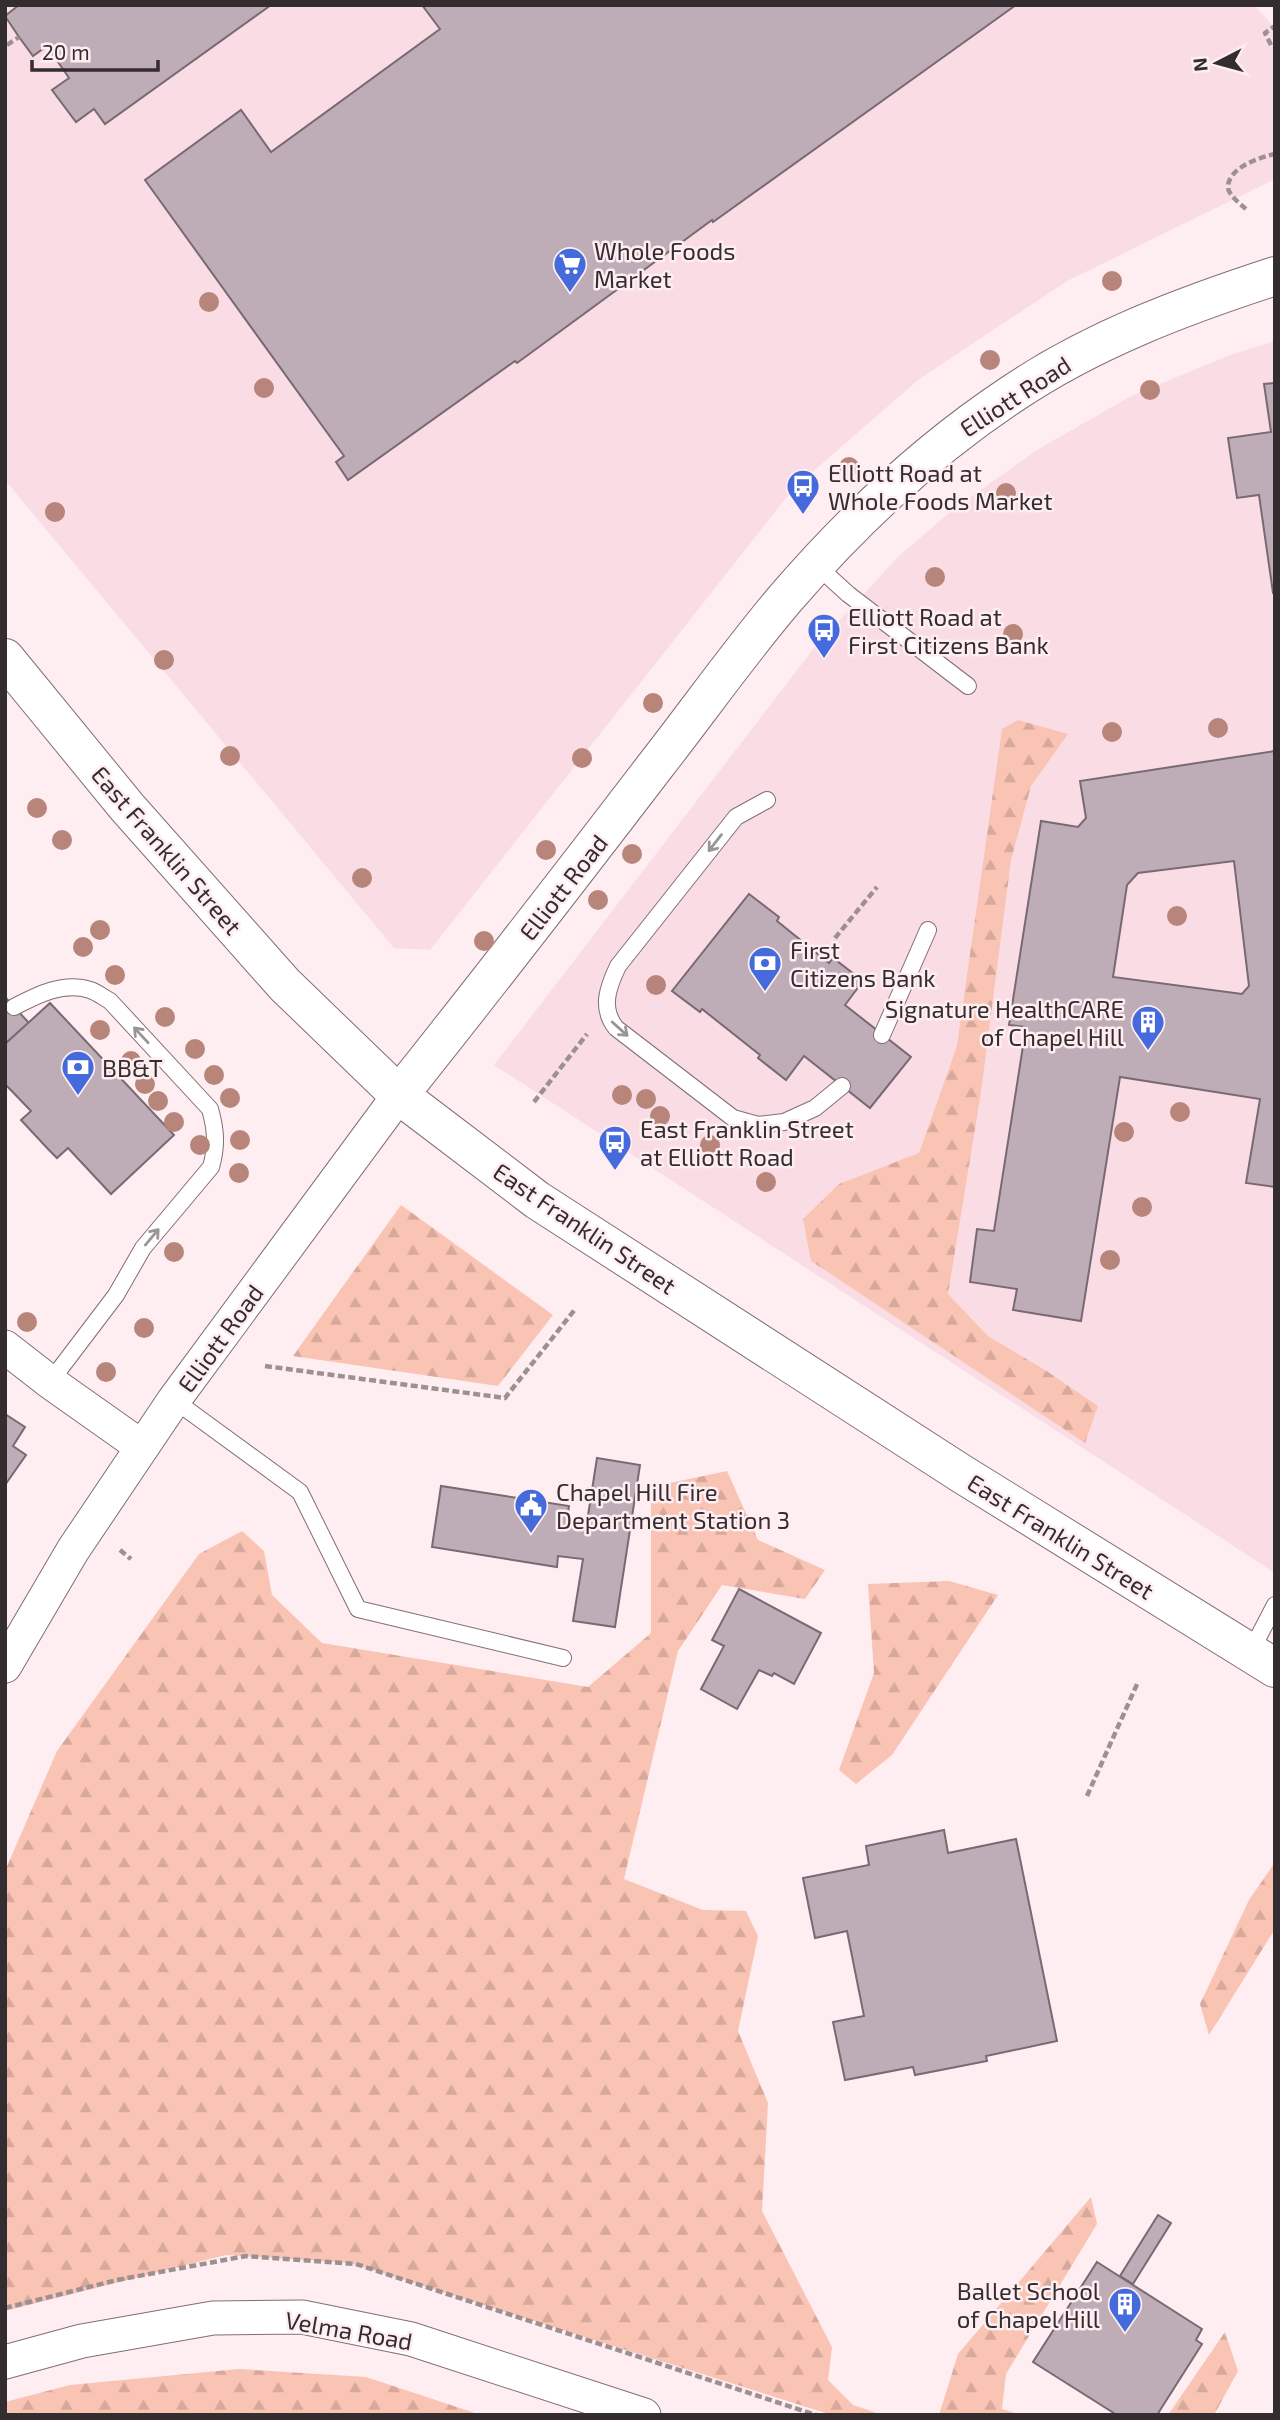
<svg xmlns="http://www.w3.org/2000/svg" width="1280" height="2420" font-family="'Exo 2',sans-serif">
	<style>
		.built { fill: #fadde4 }
		.forest { fill: url(#forest-firs) }
		.building { fill: #beadb7; stroke: #796973; stroke-width: 2; fill-rule: evenodd }
		.lines { fill: none; stroke-linecap: round; stroke-linejoin: round }
		.service-casing { stroke: #816f73; stroke-width: 18 }
		.minor-casing { stroke: #816f73; stroke-width: 35 }
		.tertiary-casing { stroke: #816f73; stroke-width: 40 }
		.secondary-casing { stroke: #816f73; stroke-width: 40 }
		.path { stroke: #9d9093; stroke-width: 4.5; stroke-dasharray: 7 3.5; stroke-linecap: butt }
		.service { stroke: #fff; stroke-width: 16 }
		.minor { stroke: #fff; stroke-width: 33 }
		.tertiary { stroke: #fff; stroke-width: 38 }
		.secondary { stroke: #fff; stroke-width: 38 }
		.tree { fill: #b7857a }
		.oneway { stroke: #9a9697 }
		.labels { text-anchor: middle; dominant-baseline: central; stroke-width: 5; stroke-linejoin: round; paint-order: stroke }
		.poi-label { font-size: 24px; fill: #342d2f; stroke: #feedf1; text-anchor: start }
		.street-label { font-size: 24px; fill: #342d2f; stroke: #feedf1 }
	</style>
	<defs>
		<pattern id="forest-firs" width="22" height="20" patternUnits="userSpaceOnUse" patternTransform="scale(1.75)"><rect width="22" height="20" fill="#fac4b4"/><path d="M5 1l3.5 6h-7zM16 11l3.5 6h-7z" fill="#d7a99b"/></pattern>
	</defs>
	<rect width="100%" height="100%" fill="#feedf1"/>
	<!-- built -->
	<g class="built">
		<path d="M5,5H1254L1275,28V179L1067,281L918,380L793,489L430,950L394,948L5,480Z"/>
		<path d="M1275,341V1573L494,1065L814,648L899,556L955,508L1037,450L1131,396L1230,355Z"/>
	</g>
	<!-- forest -->
	<g class="forest">
		<path d="M1018,720L1068,734L1031,786L1011,860L981,1092L948,1294L988,1336L1045,1370L1098,1406L1085,1443L811,1261L803,1219L839,1184L919,1153L957,1046L1002,729Z"/>
		<path d="M401,1205L553,1315L498,1386L293,1356Z"/>
		<path d="M727,1471L758,1540L825,1570L805,1599L722,1585L678,1651L624,1879L703,1910L746,1911L758,1936L738,2031L768,2103L762,2211L832,2347L828,2380L853,2405L883,2415H832L350,2263L226,2255L5,2311V1871L57,1751L199,1554L242,1531L264,1551L272,1595L322,1643L588,1687L651,1633V1487Z"/>
		<path d="M949,1581L998,1595L892,1755L856,1784L839,1770L874,1673L868,1584Z"/>
		<path d="M1275,1862V1929L1209,2035L1200,2004L1249,1900Z"/>
		<path d="M1091,2197L1097,2224L1006,2374L1002,2409L1021,2415H939L958,2354Z"/>
		<path d="M1225,2332L1238,2371L1214,2415H1168Z"/>
		<path d="M239,2369L366,2377L481,2415H5V2402L70,2385Z"/>
	</g>
	<!-- building -->
	<g class="building">
		<path d="M19,5H271L105,124L94,109L76,122L52,90L69,78L47,46L33,56L19,37L5,16Z"/>
		<path d="M422,5H1016L713,222L712,220L517,363L515,361L348,480L336,462L344,456L145,180L241,110L271,152L440,29Z"/>
		<path d="M1275,383V593H1273L1259,495L1237,498L1228,438L1271,432L1264,384Z"/>
		<path d="M1275,751V1187L1246,1183L1260,1099L1120,1077L1081,1321L1013,1310L1017,1289L970,1282L977,1229L994,1231L1026,1027L1009,1025L1041,821L1078,827L1086,818L1080,781ZM1234,861L1249,986L1242,994L1113,977L1127,885L1138,873Z"/>
		<path d="M749,894L779,917L777,921L829,963L833,958L863,981L845,1005L911,1057L870,1108L804,1056L786,1080L758,1058L760,1055L702,1009L700,1012L672,991Z"/>
		<path d="M5,997L29,1023L6,1043L5,1042Z"/>
		<path d="M50,1003L174,1135L111,1194L68,1148L57,1158L48,1149L21,1120L31,1111L5,1084V1044Z"/>
		<path d="M5,1414L25,1427L13,1446L26,1455L5,1485Z"/>
		<path d="M597,1458L640,1465L615,1627L573,1621L583,1559L558,1556L557,1567L432,1547L441,1486L569,1506L567,1519L587,1522Z"/>
		<path d="M739,1589L821,1633L794,1684L774,1673L772,1676L759,1670L737,1709L701,1689L724,1646L712,1640Z"/>
		<path d="M944,1830L948,1853L1016,1839L1057,2041L986,2056L987,2061L915,2075L913,2067L845,2080L833,2022L864,2016L847,1931L815,1938L803,1878L869,1865L866,1846Z"/>
		<path d="M1158,2215L1171,2223L1133,2284L1120,2276Z"/>
		<path d="M1097,2262L1202,2329L1196,2340L1202,2344L1157,2415H1117L1033,2362Z"/>
	</g>
	<g class="lines">
		<defs>
			<g id="service">
				<path d="M815,564L848,594L968,686"/>
				<path d="M767,800L736,817L618,966C608,987 600,1008 616,1028L733,1118L758,1125L784,1122L815,1108L842,1086"/>
				<path d="M14,1007C37,995 64,981 90,990C97,992 104,998 110,1001L210,1109C216,1130 217,1146 211,1167L143,1248L116,1295L50,1382"/>
				<path d="M882,1035L928,930"/>
				<path d="M174,1400L300,1492L358,1609L563,1658"/>
				<path d="M1250,1653L1275,1605"/>
			</g>
			<g id="minor">
				<path d="M5,1347L50,1382L142,1447"/>
				<path d="M5,1666L73,1550L174,1400L399,1095"/>
				<path d="M5,2362L82,2341L213,2318L302,2317L411,2339L644,2415"/>
			</g>
			<path id="tertiary" d="M399,1095C486,986 571,876 656,765C699,710 739,653 784,600C851,522 926,451 1012,394C1092,340 1183,306 1275,276"/>
			<path id="secondary" d="M5,658L127,807L285,985L399,1095L537,1200L962,1474L1275,1668"/>
		</defs>
		<!-- service casing -->
		<use href="#service" class="service-casing"/>
		<!-- minor casing -->
		<use href="#minor" class="minor-casing"/>
		<!-- tertiary casing -->
		<use href="#tertiary" class="tertiary-casing"/>
		<!-- secondary casing -->
		<use href="#secondary" class="secondary-casing"/>
		<!-- path -->
		<g class="path">
			<path d="M7,45L19,37"/>
			<path d="M1271,45L1265,33L1275,26"/>
			<path d="M1246,209C1240,204 1229,195 1228,188C1227,168 1260,157 1275,154"/>
			<path d="M835,938L877,887"/>
			<path d="M534,1102L587,1034"/>
			<path d="M265,1366L505,1398L576,1308"/>
			<path d="M120,1550L131,1559"/>
			<path d="M1087,1796L1138,1682"/>
			<path d="M5,2308L117,2280L246,2256L356,2264L816,2415"/>
		</g>
		<!-- service -->
		<use href="#service" class="service"/>
		<!-- minor -->
		<use href="#minor" class="minor"/>
		<!-- tertiary -->
		<use href="#tertiary" class="tertiary"/>
		<!-- secondary -->
		<use href="#secondary" class="secondary"/>
	</g>
	<!-- trees -->
	<g class="tree">
		<circle cx="1112" cy="281" r="10"/>
		<circle cx="209" cy="302" r="10"/>
		<circle cx="990" cy="360" r="10"/>
		<circle cx="264" cy="388" r="10"/>
		<circle cx="1150" cy="390" r="10"/>
		<circle cx="849" cy="467" r="10"/>
		<circle cx="1006" cy="493" r="10"/>
		<circle cx="55" cy="512" r="10"/>
		<circle cx="935" cy="577" r="10"/>
		<circle cx="1013" cy="634" r="10"/>
		<circle cx="164" cy="660" r="10"/>
		<circle cx="653" cy="703" r="10"/>
		<circle cx="1218" cy="728" r="10"/>
		<circle cx="1112" cy="732" r="10"/>
		<circle cx="230" cy="756" r="10"/>
		<circle cx="582" cy="758" r="10"/>
		<circle cx="37" cy="808" r="10"/>
		<circle cx="62" cy="840" r="10"/>
		<circle cx="546" cy="850" r="10"/>
		<circle cx="632" cy="854" r="10"/>
		<circle cx="362" cy="878" r="10"/>
		<circle cx="598" cy="900" r="10"/>
		<circle cx="1177" cy="916" r="10"/>
		<circle cx="100" cy="930" r="10"/>
		<circle cx="484" cy="941" r="10"/>
		<circle cx="83" cy="947" r="10"/>
		<circle cx="115" cy="975" r="10"/>
		<circle cx="656" cy="985" r="10"/>
		<circle cx="165" cy="1017" r="10"/>
		<circle cx="100" cy="1030" r="10"/>
		<circle cx="195" cy="1049" r="10"/>
		<circle cx="131" cy="1061" r="10"/>
		<circle cx="214" cy="1075" r="10"/>
		<circle cx="145" cy="1084" r="10"/>
		<circle cx="622" cy="1095" r="10"/>
		<circle cx="230" cy="1098" r="10"/>
		<circle cx="646" cy="1099" r="10"/>
		<circle cx="158" cy="1101" r="10"/>
		<circle cx="1180" cy="1112" r="10"/>
		<circle cx="660" cy="1116" r="10"/>
		<circle cx="174" cy="1122" r="10"/>
		<circle cx="1124" cy="1132" r="10"/>
		<circle cx="240" cy="1140" r="10"/>
		<circle cx="200" cy="1145" r="10"/>
		<circle cx="710" cy="1145" r="10"/>
		<circle cx="239" cy="1173" r="10"/>
		<circle cx="766" cy="1182" r="10"/>
		<circle cx="1142" cy="1207" r="10"/>
		<circle cx="174" cy="1252" r="10"/>
		<circle cx="1110" cy="1260" r="10"/>
		<circle cx="27" cy="1322" r="10"/>
		<circle cx="144" cy="1328" r="10"/>
		<circle cx="106" cy="1372" r="10"/>
	</g>
	<!-- one-way arrows -->
	<defs><path id="oneway-shaft" d="M-6 0H5M1.5-3L5.5 0L1.5 3" fill="none" stroke-width="1.6" stroke-linecap="round" stroke-linejoin="round" transform="scale(1.75)"/></defs>
	<g class="oneway">
		<use href="#oneway-shaft" transform="translate(715 843) rotate(128)"/>
		<use href="#oneway-shaft" transform="translate(620 1029) rotate(42)"/>
		<use href="#oneway-shaft" transform="translate(141 1035) rotate(-133)"/>
		<use href="#oneway-shaft" transform="translate(152 1237) rotate(-50)"/>
	</g>
	<!-- icons -->
	<defs>
		<symbol id="supermarket-pin" viewBox="-11 -11 22 30"><path d="M0 17L-7.5 6A9.5 9.5 0 1 1 7.5 6Z" fill="#446adc" stroke="#feedf1"/><path d="M-6-5.5h2.5l.6 2H6L4.5 2H-2.5L-4.4-4H-6ZM-1.5 3.2a1.3 1.3 0 1 0 .1 0ZM3 3.2a1.3 1.3 0 1 0 .1 0Z" fill="#fff"/></symbol>
		<symbol id="bus-pin" viewBox="-11 -11 22 30"><path d="M0 17L-7.5 6A9.5 9.5 0 1 1 7.5 6Z" fill="#446adc" stroke="#feedf1"/><path d="M-5-6H5V4H4V6H2V4H-2V6H-4V4H-5ZM-3.5-4V0h7V-4ZM-3.5 1.2v1.5H-2V1.2ZM2 1.2v1.5H3.5V1.2Z" fill="#fff"/></symbol>
		<symbol id="bank-pin" viewBox="-11 -11 22 30"><path d="M0 17L-7.5 6A9.5 9.5 0 1 1 7.5 6Z" fill="#446adc" stroke="#feedf1"/><path d="M-6-4H6V4H-6ZM0-2.3a2.3 2.3 0 1 0 0 4.6a2.3 2.3 0 1 0 0-4.6Z" fill="#fff"/></symbol>
		<symbol id="building-pin" viewBox="-11 -11 22 30"><path d="M0 17L-7.5 6A9.5 9.5 0 1 1 7.5 6Z" fill="#446adc" stroke="#feedf1"/><path d="M-4-6H4V6H1V3H-1V6H-4ZM-2.5-4.3h1.7v1.8h-1.7ZM.8-4.3h1.7v1.8H.8ZM-2.5-1h1.7V.8h-1.7ZM.8-1h1.7V.8H.8Z" fill="#fff"/></symbol>
		<symbol id="civic-pin" viewBox="-11 -11 22 30"><path d="M0 17L-7.5 6A9.5 9.5 0 1 1 7.5 6Z" fill="#446adc" stroke="#feedf1"/><path d="M-.6-6.5H3V-4.5H.6V-3L4-1V1h2V6H-6V1h2V-1L-.6-3ZM-1.2 2.5V6h2.4V2.5Z" fill="#fff"/></symbol>
	</defs>
	<g fill-rule="evenodd">
		<use href="#supermarket-pin" x="551" y="245" width="38" height="52"/>
		<use href="#bus-pin" x="784" y="467" width="38" height="52"/>
		<use href="#bus-pin" x="805" y="611" width="38" height="52"/>
		<use href="#bank-pin" x="746" y="944" width="38" height="52"/>
		<use href="#building-pin" x="1129" y="1003" width="38" height="52"/>
		<use href="#bank-pin" x="59" y="1048" width="38" height="52"/>
		<use href="#bus-pin" x="596" y="1123" width="38" height="52"/>
		<use href="#civic-pin" x="512" y="1486" width="38" height="52"/>
		<use href="#building-pin" x="1106" y="2285" width="38" height="52"/>
	</g>
	<g class="labels">
		<!-- poi labels -->
		<g class="poi-label">
			<text x="594" y="250">Whole Foods<tspan x="594" dy="28">Market</tspan></text>
			<text x="828" y="472">Elliott Road at<tspan x="828" dy="28">Whole Foods Market</tspan></text>
			<text x="848" y="616">Elliott Road at<tspan x="848" dy="28">First Citizens Bank</tspan></text>
			<text x="790" y="949">First<tspan x="790" dy="28">Citizens Bank</tspan></text>
			<text x="1124" y="1008" text-anchor="end">Signature HealthCARE<tspan x="1124" dy="28">of Chapel Hill</tspan></text>
			<text x="102" y="1067">BB&amp;T</text>
			<text x="640" y="1128">East Franklin Street<tspan x="640" dy="28">at Elliott Road</tspan></text>
			<text x="556" y="1491">Chapel Hill Fire<tspan x="556" dy="28">Department Station 3</tspan></text>
			<text x="1100" y="2290" text-anchor="end">Ballet School<tspan x="1100" dy="28">of Chapel Hill</tspan></text>
		</g>
		<!-- street labels -->
		<g class="street-label">
			<text transform="translate(1015 396) rotate(-33)">Elliott Road</text>
			<text transform="translate(167 850) rotate(49)">East Franklin Street</text>
			<text transform="translate(563 887) rotate(-52)">Elliott Road</text>
			<text transform="translate(585 1228) rotate(34)">East Franklin Street</text>
			<text transform="translate(220 1338) rotate(-54)">Elliott Road</text>
			<text transform="translate(1061 1536) rotate(32)">East Franklin Street</text>
			<text transform="translate(349 2330) rotate(10)">Velma Road</text>
		</g>
	</g>
	<!-- border -->
	<rect width="1280" height="2420" fill="none" stroke="#342d2f" stroke-width="14"/>
	<!-- north arrow -->
	<g transform="translate(1217 63) rotate(264)" stroke="#feedf1" stroke-width="5" paint-order="stroke">
	<path d="M0-5L12 26L0 18L-12 26Z" fill="#342d2f"/>
	<text y="-10" font-size="19" font-weight="bold" text-anchor="middle" fill="#342d2f">N</text>
	</g>
	<!-- scale -->
	<path d="M32 60v10h126v-10" fill="none" stroke="#342d2f" stroke-width="3.5"/>
	<text x="42" y="60" font-size="21" fill="#342d2f" stroke="#feedf1" stroke-width="5" paint-order="stroke">20 m</text>
</svg>
